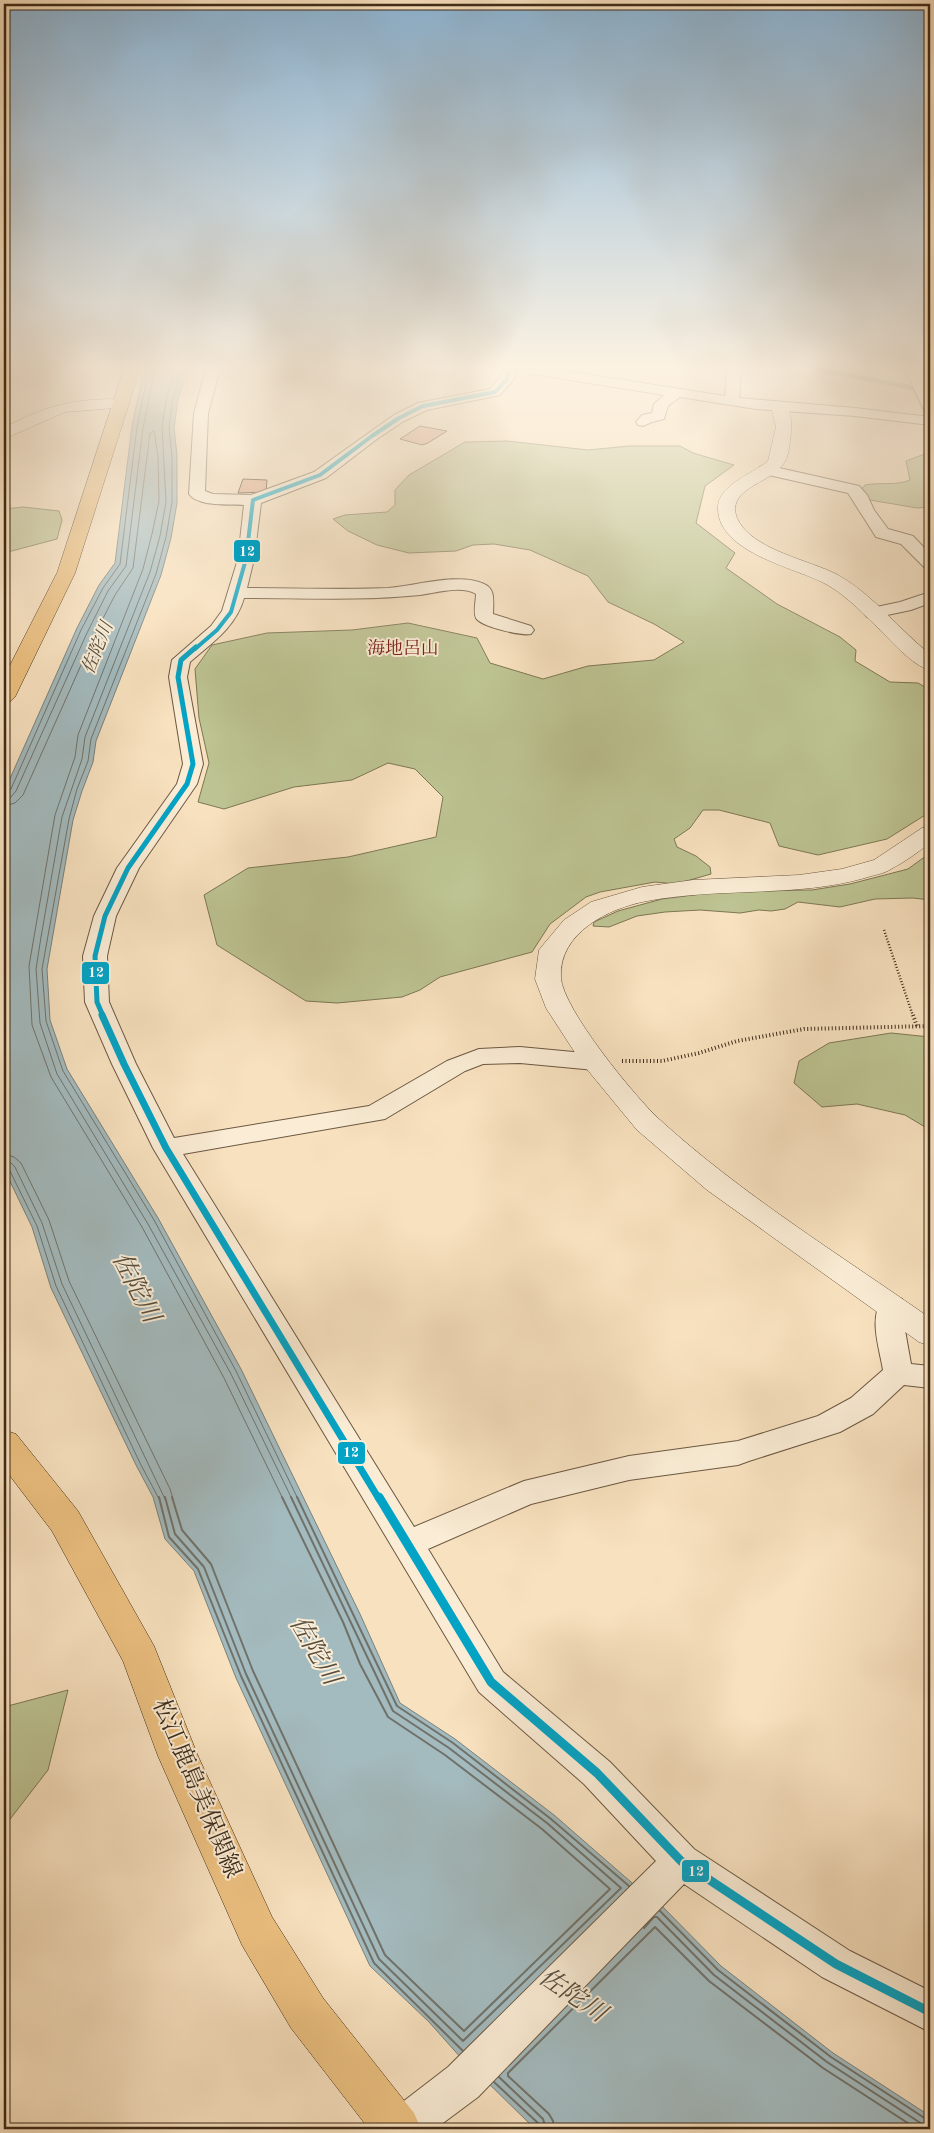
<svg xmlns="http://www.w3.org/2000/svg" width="934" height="2133" font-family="'Old Standard TT','Noto Serif JP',serif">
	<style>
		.green { fill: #bdc392; stroke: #7d7754 }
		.water { fill: #a3babe; stroke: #7a817b }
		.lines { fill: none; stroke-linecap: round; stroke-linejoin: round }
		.shore-far1 { stroke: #70726a; stroke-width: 1 }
		.shore { stroke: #70726a; stroke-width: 2 }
		.stream { stroke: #7a817b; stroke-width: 4.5 }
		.building { fill: #e3a987; stroke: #3d2b17 }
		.minor-casing { stroke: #6c5841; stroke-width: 2 }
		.tertiary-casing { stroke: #6c5841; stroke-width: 1 }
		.secondary-casing { stroke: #3d2b17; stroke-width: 1 }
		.primary-casing { stroke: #3d2b17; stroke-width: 1 }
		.path-far1 { stroke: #3d2b17; stroke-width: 2.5; stroke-dasharray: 1 2; stroke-linecap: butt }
		.path { stroke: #3d2b17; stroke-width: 4; stroke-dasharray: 1 2.5; stroke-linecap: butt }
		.minor { fill: #faecd5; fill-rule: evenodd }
		.tertiary { fill: #faecd5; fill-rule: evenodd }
		.secondary { fill: #faecd5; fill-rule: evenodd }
		.primary { fill: #ecc080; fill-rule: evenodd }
		.bus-1-far3-casing { stroke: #faecd5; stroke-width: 6 }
		.bus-1-far2-casing { stroke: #faecd5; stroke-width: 8 }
		.bus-1-far1-casing { stroke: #faecd5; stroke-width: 11 }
		.bus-1-casing { stroke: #faecd5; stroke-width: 13 }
		.bus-1-far3 { stroke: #03a3c5; stroke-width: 4 }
		.bus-1-far2 { stroke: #03a3c5; stroke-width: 5 }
		.bus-1-far1 { stroke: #03a3c5; stroke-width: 7 }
		.bus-1 { stroke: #03a3c5; stroke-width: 9 }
		.labels { text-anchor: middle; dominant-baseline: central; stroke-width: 4; stroke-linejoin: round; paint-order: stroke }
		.far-water-label { font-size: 18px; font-style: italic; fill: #564f41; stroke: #faecd5 }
		.far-neighbourhood-label { font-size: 18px; fill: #7a1f14; stroke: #faecd5 }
		.near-street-label { font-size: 24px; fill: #3d2b17; stroke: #faecd5 }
		.near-water-label { font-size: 25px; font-style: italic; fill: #564f41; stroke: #faecd5 }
		.line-badge { stroke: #faecd5; stroke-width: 2 }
		.badge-label { font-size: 14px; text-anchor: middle; font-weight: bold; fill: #fff }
	</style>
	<rect width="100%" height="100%" fill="#f8e1bf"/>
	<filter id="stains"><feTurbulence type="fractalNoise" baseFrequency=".004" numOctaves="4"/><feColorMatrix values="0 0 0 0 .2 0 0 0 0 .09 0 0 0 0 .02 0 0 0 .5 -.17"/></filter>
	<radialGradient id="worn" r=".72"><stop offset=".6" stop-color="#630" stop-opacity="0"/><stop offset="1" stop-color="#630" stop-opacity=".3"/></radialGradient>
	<!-- green -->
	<g class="green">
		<path d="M507,441L588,450L629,446H680L693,453L734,465L705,486L696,523L735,553L726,568L777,604L840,637L856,650L855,661L890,682L918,683L930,690V812L887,839L818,855L779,846L770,823L719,810H703L690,828L674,839L677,847L696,856L710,867L711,874L676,884L655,882L600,892L586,897L550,924L532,952L440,977L420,990L402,997L337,1003L306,1001L217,945L204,895L248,868L348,857L436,837L443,797L415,769L388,763L352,780L294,787L224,809L198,802L209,763L199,718L195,669L212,645L267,633L352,630L408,623L477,638L490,663L543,679L588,666L654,660L684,642L654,624L608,602L588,576L530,550L494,544L473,545L456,551L409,553L377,545L348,531L333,519L345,515L387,512L395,505V490L409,475L465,442Z"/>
		<path d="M930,452V507L917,508L864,499L862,489L865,485C880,482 896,486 910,480L906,461Z"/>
		<path d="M23,507L59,511L62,520L57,539L4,553V509Z"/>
		<path d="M930,853V900L913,898L875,899L840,907L798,902L785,909L771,911L759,910L740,913L700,910L665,912L637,916L609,927L593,926L594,922L618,911L662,899L725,891L812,890L850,884L908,869Z"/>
		<path d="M891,1033L930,1037V1130L905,1115L857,1104L822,1107L794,1083L799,1061L829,1043Z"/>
		<path d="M68,1690L48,1770L4,1827V1707Z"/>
	</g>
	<!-- water -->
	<g class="water">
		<path d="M144,369H188L178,399L174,428L177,455V503L171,538L161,575L96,741L93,762L82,791L73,820L47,969L50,1020L67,1069L158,1218L241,1369L360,1614L400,1703L455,1739L554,1815L639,1889L462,2059L429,2022L370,1966L236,1678L194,1571L165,1539L153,1497L136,1465L51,1288L32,1227L4,1169V792L77,628L99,585L115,563L132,426Z"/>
		<path d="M656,1900L721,1966L833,2053L930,2116V2129H539L531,2125L480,2075Z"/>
	</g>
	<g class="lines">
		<!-- shore-far1 -->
		<g class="shore-far1">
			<path d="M176,369L167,396L162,427L166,502L160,536L150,572L85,737L82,759L62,817L41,937L36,969L40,1023L57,1074L148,1224L231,1374L292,1499"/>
			<path d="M183,369L173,398L169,427L172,456V502L166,537L156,574L91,739L88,761L77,789L69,819L42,969L46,1021L63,1071L154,1220L236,1371L298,1499"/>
			<path d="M4,792L11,789L81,630L103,588L120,564L137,427L149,369"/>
			<path d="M4,798L11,797L16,791L87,633L108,591L126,566L143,428L155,369"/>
			<path d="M4,806L15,803L23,795L94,636L115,595L133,568L150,433L154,431L158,456L159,501L152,534L143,569L78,735L75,757L55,815L29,966L32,1025L51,1077L142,1227L224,1378L283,1499"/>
			<path d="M4,1154L14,1157L21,1163L49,1220L69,1281L170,1489L173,1499"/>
			<path d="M4,1162L11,1163L15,1167L42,1223L62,1284L165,1499"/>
			<path d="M4,1168L10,1171L37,1226L56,1286L140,1463L159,1499"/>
		</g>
		<!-- shore -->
		<g class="shore">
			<path d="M159,1497L169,1537L198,1569L241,1676L374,1963L463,2051"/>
			<path d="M165,1497L175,1534L204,1567L246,1674L379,1959L463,2041L621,1888L547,1823L449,1748L393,1711L291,1497"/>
			<path d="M172,1497L182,1530L211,1564L253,1671L385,1955L464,2031L610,1889L542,1829L445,1755L388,1717L360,1664L343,1622L282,1497"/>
			<path d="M297,1497L397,1706L453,1743L551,1819L629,1886"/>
			<path d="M660,1911L718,1970L831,2057L926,2119H930"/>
			<path d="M644,1928L654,1917H657L714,1975L827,2062L922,2124L930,2126"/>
			<path d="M499,2077L543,2119L546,2129"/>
			<path d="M494,2082L539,2124L540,2129"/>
			<path d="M554,2129L553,2121L549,2114L508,2076V2073L655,1927L709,1981L823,2068L917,2129"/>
		</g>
		<!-- stream -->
		<path class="stream" d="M816,369L914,388L929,417"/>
	</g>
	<!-- building -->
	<g class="building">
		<path d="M420,426L447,431L428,443L422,445L400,439Z"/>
		<path d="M243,479L267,480L266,492L238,493Z"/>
	</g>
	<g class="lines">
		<defs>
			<g id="minor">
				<path d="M206,369H220L208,413L205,491L213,494L251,495L314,472L394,415L418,403L490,389L500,378L503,369H517L514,379L500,395L427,410L404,421L377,439L326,478L261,503L254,559L247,588C294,588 341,590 388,588C415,586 459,572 484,584C496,589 493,602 493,614L531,626L534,630L531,634C522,636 481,627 476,618C473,612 476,601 476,594C462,585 436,593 420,595C362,601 302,598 244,598C236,627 212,643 190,662L187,677L203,764L197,784L139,868L116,916L107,956L109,1002L136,1064L174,1138L369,1106L447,1061L479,1049L520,1047L595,1054L604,1057L607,1062L604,1067L595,1070L520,1063L483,1064L465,1071L385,1119L183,1154L414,1527L524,1481L629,1456L738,1441L818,1416L851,1398L883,1370C879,1346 869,1320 882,1299L892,1296L902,1299L906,1306L903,1319L911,1364L930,1366V1388L904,1385L873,1414L840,1432L749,1461L738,1465L629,1480L531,1504L428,1549L503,1672L610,1762L694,1849L850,1951L930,1991V2032L822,1977L684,1884L478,2097L435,2129H381L387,2114L448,2067L656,1861L584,1784L479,1692L153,1148L112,1064L85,1002L83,956L94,916L117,868L177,784L183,764L169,677L172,660L211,626L222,611L238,559L244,505C230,504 198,507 189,494L194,413Z"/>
				<path d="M519,369H553L725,396L727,369H741L739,398L855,408L930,417V425L855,416L756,409L680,397L668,406L664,419L652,422L643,426L638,425L636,422L642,415L652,413L654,404L664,395L526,373Z"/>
				<path d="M905,369H919L930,393V412L925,411L923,408Z"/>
				<path d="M766,465L859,486L867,495L874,510L888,529L913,536L930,554V568L924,567L901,544L876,537L848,493L760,473L758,470L760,467Z"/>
				<path d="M930,592V603L911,610L873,618L867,617L864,613L867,609L900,602Z"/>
			</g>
			<g id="tertiary">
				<path d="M779,402L785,404C793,415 792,427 790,440C789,450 788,460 780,468C767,483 726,490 737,518C751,550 810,560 838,575C874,595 898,629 930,654V670C912,666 889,638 875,625C859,609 842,592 822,582C792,567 719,552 718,509C717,485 753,474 768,461L776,427L771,407L773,404Z"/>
				<path d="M930,826V843C918,852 905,862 891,869C884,874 873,875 865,878C794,898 718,887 647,901C609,908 558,933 561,978C563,1009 635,1097 659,1119C740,1193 840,1255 930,1318V1346L919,1342L707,1190L637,1130L581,1062L546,1008L535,979L539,950L543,945L564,920L591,902L642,887L693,880L799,875L842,869L874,860L922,828Z"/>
			</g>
			<path id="secondary" d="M121,399L127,401L129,404L127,407L65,412L4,439V428C47,405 72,399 121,399Z"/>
			<g id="primary">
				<path d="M124,369H140L75,573L15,697L11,701L4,703V677L57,573Z"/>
				<path d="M4,1430L16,1434L78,1511L154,1646L198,1756L272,1917L323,1998L414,2113L421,2129H369L291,2028L242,1945L158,1756L123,1661L52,1531L4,1468Z"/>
			</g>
		</defs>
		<!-- minor casing -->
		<use href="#minor" class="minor-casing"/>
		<!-- tertiary casing -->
		<use href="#tertiary" class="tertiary-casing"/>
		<!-- secondary casing -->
		<use href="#secondary" class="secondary-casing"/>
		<!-- primary casing -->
		<use href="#primary" class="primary-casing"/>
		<!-- path-far1 -->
		<path class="path-far1" d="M884,930L913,1016"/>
		<!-- path -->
		<g class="path">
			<path d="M913,1015L917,1026"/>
			<path d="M622,1061H662L699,1053L737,1041L804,1029L930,1026"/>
		</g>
		<!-- minor -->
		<use href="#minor" class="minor"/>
		<!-- tertiary -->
		<use href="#tertiary" class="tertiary"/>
		<!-- secondary -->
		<use href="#secondary" class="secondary"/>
		<!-- primary -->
		<use href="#primary" class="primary"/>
		<defs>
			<path id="bus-1-far3" d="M195,649L217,630L231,612L246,559L253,500L320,475L372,436L399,418L423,406L495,392L507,379L510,369"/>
			<path id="bus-1-far2" d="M103,1016L97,1002L95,956L105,916L128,868L187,784L193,764L178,677L181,660L196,647"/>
			<path id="bus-1-far1" d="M102,1015L124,1064L166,1148L379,1499"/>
			<path id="bus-1" d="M379,1497L491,1682L597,1773L681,1861L836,1964L930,2012"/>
		</defs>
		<!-- bus-1-far3 casing -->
		<use href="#bus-1-far3" class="bus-1-far3-casing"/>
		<!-- bus-1-far2 casing -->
		<use href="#bus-1-far2" class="bus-1-far2-casing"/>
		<!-- bus-1-far1 casing -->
		<use href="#bus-1-far1" class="bus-1-far1-casing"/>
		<!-- bus-1 casing -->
		<use href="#bus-1" class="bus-1-casing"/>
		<!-- bus-1-far3 -->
		<use href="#bus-1-far3" class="bus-1-far3"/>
		<!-- bus-1-far2 -->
		<use href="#bus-1-far2" class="bus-1-far2"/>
		<!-- bus-1-far1 -->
		<use href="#bus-1-far1" class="bus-1-far1"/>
		<!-- bus-1 -->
		<use href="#bus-1" class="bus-1"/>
	</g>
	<!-- sky -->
	<linearGradient id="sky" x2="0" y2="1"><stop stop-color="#8cb6d7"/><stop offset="0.55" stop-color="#fcf2e2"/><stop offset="1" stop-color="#fcf2e2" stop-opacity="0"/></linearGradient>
	<rect width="934" height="668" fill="url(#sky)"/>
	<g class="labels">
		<!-- far-water labels -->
		<g class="far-water-label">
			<text transform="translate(98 648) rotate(-68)">佐陀川</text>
		</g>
		<!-- far-neighbourhood labels -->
		<g class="far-neighbourhood-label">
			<text x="403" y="649">海地呂山</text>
		</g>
		<!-- near-street labels -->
		<g class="near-street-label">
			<text transform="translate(196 1789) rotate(67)">松江鹿島美保関線</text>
		</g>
		<!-- near-water labels -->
		<g class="near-water-label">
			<text transform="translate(135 1288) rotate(63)">佐陀川</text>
			<text transform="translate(314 1651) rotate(60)">佐陀川</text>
			<text transform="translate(572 1996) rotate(34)">佐陀川</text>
		</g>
	</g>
	<g class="line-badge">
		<rect x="233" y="539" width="28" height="24" rx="5" fill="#03a3c5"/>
		<rect x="81" y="961" width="29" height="24" rx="5" fill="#03a3c5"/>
		<rect x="337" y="1441" width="29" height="24" rx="5" fill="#03a3c5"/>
		<rect x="681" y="1859" width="29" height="24" rx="5" fill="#03a3c5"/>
	</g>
	<g class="badge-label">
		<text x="247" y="556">12</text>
		<text x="96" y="977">12</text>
		<text x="351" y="1457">12</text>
		<text x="696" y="1876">12</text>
	</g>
	<!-- margin -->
	<rect width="934" height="2133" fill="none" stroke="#f8e1bf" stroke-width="20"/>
	<rect x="5" y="5" width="924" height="2123" fill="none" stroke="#3d2b17" stroke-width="2.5"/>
	<rect x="10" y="10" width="914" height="2113" fill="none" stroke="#3d2b17"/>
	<rect width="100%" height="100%" filter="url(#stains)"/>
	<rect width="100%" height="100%" fill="url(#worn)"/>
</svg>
